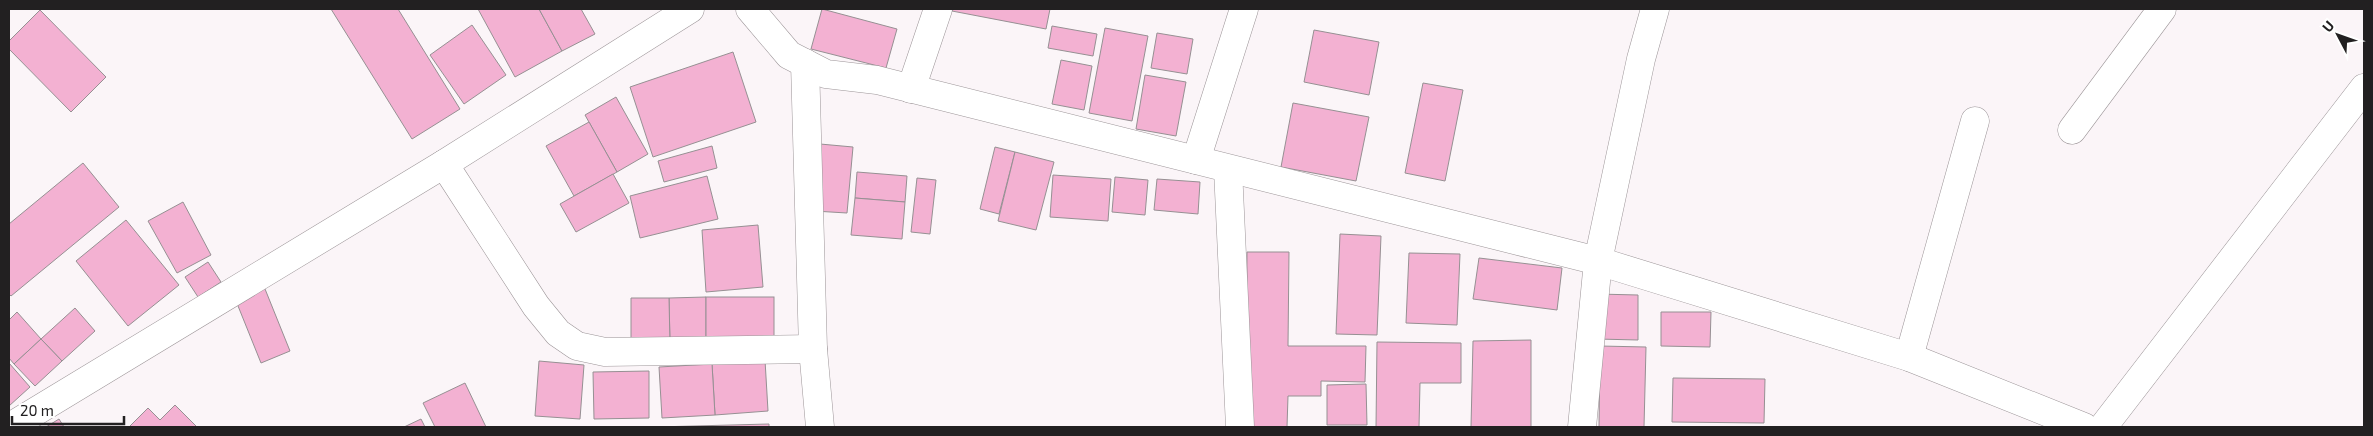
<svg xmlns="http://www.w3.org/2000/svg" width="2373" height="436" font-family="'Exo 2',sans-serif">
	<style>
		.building { fill: #f3b1d2; stroke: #969093 }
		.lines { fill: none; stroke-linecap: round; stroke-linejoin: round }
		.minor-casing { stroke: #9c9598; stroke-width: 29 }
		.minor { stroke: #fff; stroke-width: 28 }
	</style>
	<rect width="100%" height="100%" fill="#fbf5f8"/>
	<!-- building -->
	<g class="building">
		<path d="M331,9H398L460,109L412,139Z"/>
		<path d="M478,9H539L562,51L515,77Z"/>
		<path d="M539,9H581L595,34L562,51Z"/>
		<path d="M822,9L897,29L886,68L811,49Z"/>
		<path d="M953,9H1050L1046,29L952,11Z"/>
		<path d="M40,10L106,77L71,112L9,49V41Z"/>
		<path d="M472,25L506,75L464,104L430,55Z"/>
		<path d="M1052,26L1097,34L1093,56L1048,48Z"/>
		<path d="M1105,28L1148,36L1132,121L1089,113Z"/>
		<path d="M1314,30L1379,42L1369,95L1304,82Z"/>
		<path d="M1157,33L1193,39L1187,74L1151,68Z"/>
		<path d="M733,52L756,122L653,157L630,87Z"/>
		<path d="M1061,60L1092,66L1084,110L1052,104Z"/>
		<path d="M1145,75L1186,82L1176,136L1136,129Z"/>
		<path d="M1423,83L1463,90L1445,181L1405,173Z"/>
		<path d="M616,97L648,154L617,172L585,115Z"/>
		<path d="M1293,103L1369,117L1356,181L1281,167Z"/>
		<path d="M589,122L617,172L574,196L546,146Z"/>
		<path d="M820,144L853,147L847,213L814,211Z"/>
		<path d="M712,146L717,168L664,182L658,161Z"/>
		<path d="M995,147L1015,152L999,214L980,209Z"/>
		<path d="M1015,152L1054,162L1036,230L998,221Z"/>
		<path d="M83,163L119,207L11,296L9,294V224Z"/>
		<path d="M857,172L907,176L905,202L855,198Z"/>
		<path d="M613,174L629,203L576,232L560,204Z"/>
		<path d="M1053,175L1111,179L1108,221L1050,217Z"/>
		<path d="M707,176L718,219L640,238L630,196Z"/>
		<path d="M1115,177L1148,180L1145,215L1112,212Z"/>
		<path d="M917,178L936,180L930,234L911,232Z"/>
		<path d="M1157,179L1200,182L1198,214L1154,210Z"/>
		<path d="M855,198L905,202L902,239L851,235Z"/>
		<path d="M183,202L211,255L177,273L148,221Z"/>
		<path d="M126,220L179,285L128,326L76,261Z"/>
		<path d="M758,225L763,287L706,292L702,230Z"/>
		<path d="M1340,234L1381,236L1377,335L1336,334Z"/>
		<path d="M1247,252H1289L1288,346H1366L1365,382L1321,381V396H1288L1287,427H1246Z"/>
		<path d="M1409,253L1460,254L1457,325L1406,323Z"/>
		<path d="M1479,258L1562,268L1557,310L1473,299Z"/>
		<path d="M208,262L221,282L198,297L185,277Z"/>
		<path d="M263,284L290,351L261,363L234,296Z"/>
		<path d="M1597,294L1638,295V340L1597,339Z"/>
		<path d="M706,297V344H670L669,298Z"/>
		<rect x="706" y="297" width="68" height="47"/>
		<path d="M631,298H669L670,344H631Z"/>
		<path d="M75,308L95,331L62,361L41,339Z"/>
		<path d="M17,312L41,339L14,364L9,358V320Z"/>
		<path d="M1661,312H1711L1710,347L1661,346Z"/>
		<path d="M41,339L62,361L35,386L14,364Z"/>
		<path d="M1531,340V427H1471L1473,341Z"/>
		<path d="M1377,342L1461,343V383H1420L1419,427H1376Z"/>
		<path d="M1600,346L1646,347L1644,427H1599Z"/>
		<path d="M765,360L768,411L715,415L712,364Z"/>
		<path d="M539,361L584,365L580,419L535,416Z"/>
		<path d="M9,363L30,387L9,406Z"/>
		<path d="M712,364L715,415L662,418L659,367Z"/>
		<path d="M649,371V418L594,419L593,372Z"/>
		<path d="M1673,378L1765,379L1764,423L1672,422Z"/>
		<path d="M465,383L486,427H435L423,403Z"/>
		<path d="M1366,384L1367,425H1327V385Z"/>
		<path d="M175,405L197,427H129L148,408L160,420Z"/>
		<path d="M59,419L64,427H46Z"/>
		<path d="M421,419L425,427H404Z"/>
		<path d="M769,424V427H656Z"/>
	</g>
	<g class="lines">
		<defs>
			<g id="minor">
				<path d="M750,9L789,55L826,74L877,80L1598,261L1909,357L2084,427"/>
				<path d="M805,63L813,349L820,427"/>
				<path d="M911,89L938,9"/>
				<path d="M2072,130L2162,9"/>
				<path d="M1196,160L1244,9"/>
				<path d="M444,164L536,306L558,333L577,346L605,352L813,349"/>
				<path d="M1228,169L1240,427"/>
				<path d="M1909,357L1975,121"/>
				<path d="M10,427L444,164L690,9"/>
				<path d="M1582,427L1598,261L1641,59L1655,9"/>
				<path d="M2103,427L2364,88"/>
			</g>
		</defs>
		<!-- minor casing -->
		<use href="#minor" class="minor-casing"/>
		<!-- minor -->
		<use href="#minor" class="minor"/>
	</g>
	<!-- border -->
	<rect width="2373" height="436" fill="none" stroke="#222021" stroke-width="20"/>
	<!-- north arrow -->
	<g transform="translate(2338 35) rotate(311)" stroke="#ffffff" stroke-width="4" paint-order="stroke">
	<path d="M0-4L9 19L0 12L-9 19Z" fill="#222021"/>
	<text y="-8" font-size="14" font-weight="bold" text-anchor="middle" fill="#222021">U</text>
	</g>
	<!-- scale -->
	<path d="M12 416v8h112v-8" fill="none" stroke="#222021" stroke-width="2.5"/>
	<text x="20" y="416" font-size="15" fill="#222021" stroke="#ffffff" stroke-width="4" paint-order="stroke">20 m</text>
</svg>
